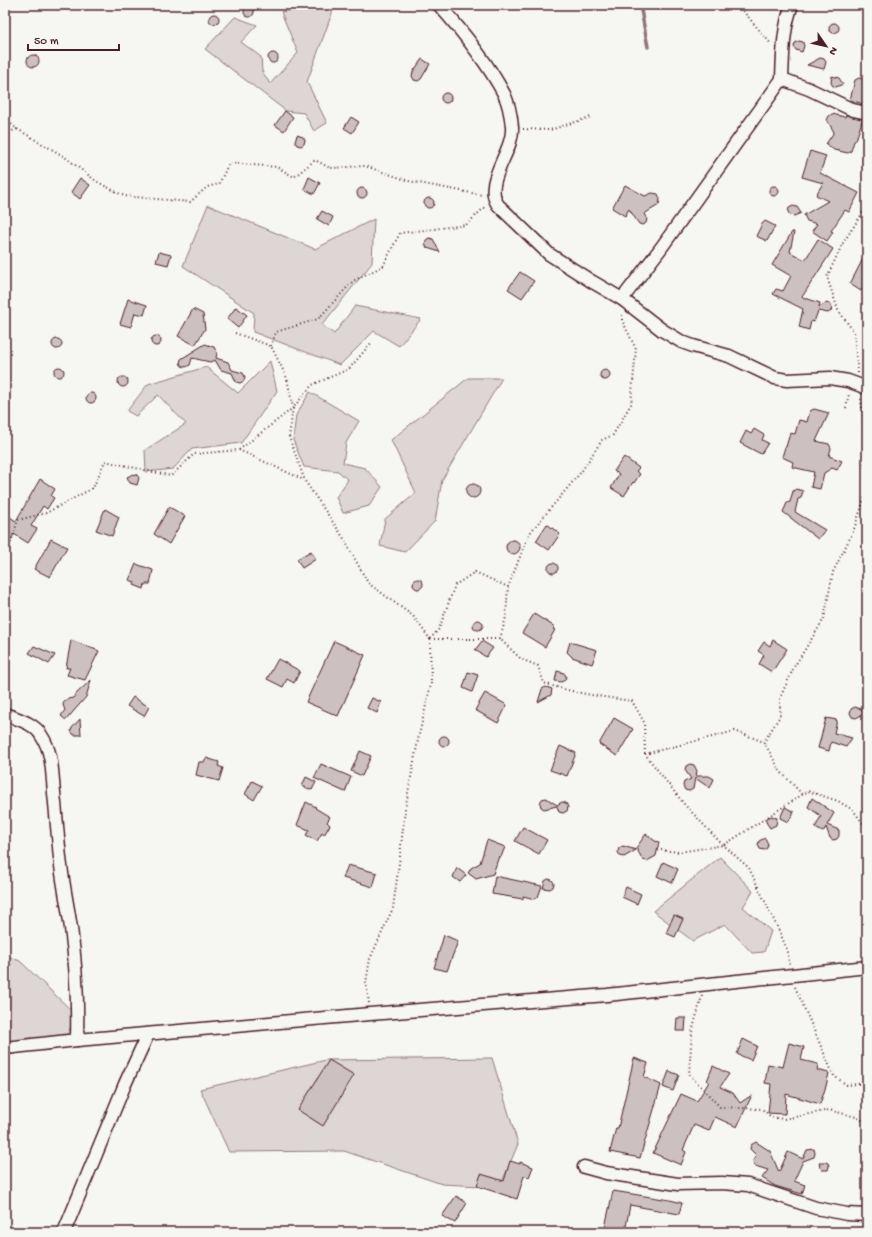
<svg xmlns="http://www.w3.org/2000/svg" width="872" height="1237" font-family="'Gochi Hand',sans-serif">
	<style>
		.green { fill: #ddd6d5; stroke: #947a80 }
		.lines { fill: none; stroke-linecap: round; stroke-linejoin: round }
		.stream { stroke: #8e747a; stroke-width: 3.5 }
		.building { fill: #ccc1c0; stroke: #4a1f2b }
		.minor-casing { stroke: #4a1f2b; stroke-width: 15 }
		.path { stroke: #4a1f2b; stroke-width: 2; stroke-dasharray: 1 3; stroke-linecap: butt }
		.minor { stroke: #f6f6f2; stroke-width: 12 }
	</style>
	<rect width="100%" height="100%" fill="#f6f6f2"/>
	<filter id="ink" filterUnits="userSpaceOnUse"><feTurbulence type="fractalNoise" baseFrequency=".025" numOctaves="2"/><feDisplacementMap in="SourceGraphic" scale="8" xChannelSelector="R" yChannelSelector="G"/><feConvolveMatrix kernelMatrix="1 2 1 2 8 2 1 2 1" color-interpolation-filters="sRGB"/></filter>
	<g filter="url(#ink)">
		<!-- green -->
		<g class="green">
			<path d="M319,5H335L307,82L327,123L314,131L304,113L286,111L205,49L235,17L257,25L241,42L261,57L262,71L270,84L298,53L281,12Z"/>
			<path d="M208,205L315,249L374,219L372,263L322,325L334,334L355,306L421,319L399,346L374,331L340,365L253,332L254,313L183,266Z"/>
			<path d="M270,361L277,391L241,443L192,449L173,469L146,472L145,450L186,424L158,395L136,416L127,411L148,384L206,367L238,393Z"/>
			<path d="M468,378H502L442,480L435,521L405,552L380,546L385,519L416,493L391,440Z"/>
			<path d="M310,392L359,421L346,443L343,463L365,468L382,487L369,506L343,513L336,497L348,480L338,471L304,467L293,440L296,415Z"/>
			<path d="M720,857L753,891L743,907L771,931L764,952L752,953L725,924L693,941L653,911Z"/>
			<path d="M5,955L20,961L75,1014L65,1043L5,1056Z"/>
			<path d="M492,1058L518,1144L500,1187L442,1184L344,1151L229,1152L200,1089L326,1060Z"/>
		</g>
		<g class="lines">
			<!-- stream -->
			<path class="stream" d="M640,5L648,47"/>
		</g>
		<!-- building -->
		<g class="building">
			<circle cx="249" cy="12" r="5"/>
			<circle cx="214" cy="19" r="5"/>
			<circle cx="834" cy="28" r="5"/>
			<path d="M799,41L803,42L804,46L802,52L796,50L794,47L795,43Z"/>
			<circle cx="273" cy="58" r="5"/>
			<circle cx="33" cy="61" r="6"/>
			<path d="M820,58L824,59L826,62L824,69L807,65Z"/>
			<path d="M422,59L430,64L421,79L418,81L414,80L412,76L413,72Z"/>
			<path d="M832,76L839,78L843,84L836,87L833,86L831,83Z"/>
			<path d="M859,78L863,79L867,86V105L850,100L855,80Z"/>
			<circle cx="446" cy="98" r="5"/>
			<path d="M285,111L293,117L284,131L275,125Z"/>
			<path d="M832,114L845,117L846,115L867,120V129L862,121L856,140L854,141L851,151L848,153L834,150L826,144L834,132L827,120L829,116Z"/>
			<path d="M351,117L359,122L352,133L344,128Z"/>
			<path d="M297,135L303,137L305,140L304,144L301,146L297,145L295,142Z"/>
			<path d="M810,151L826,156L820,173L859,193L849,212L845,210L831,231L833,232L827,241L812,231L817,224L807,221L804,215L828,201L816,195L823,183L802,177Z"/>
			<path d="M309,177L320,183L314,194L304,189Z"/>
			<path d="M80,178L90,185L80,199L71,192Z"/>
			<path d="M625,185L645,196L652,193L658,194L660,199L659,205L644,214L647,219L646,223L643,225L639,224L629,209L625,216L612,208Z"/>
			<circle cx="774" cy="191" r="5"/>
			<circle cx="362" cy="193" r="5"/>
			<circle cx="429" cy="203" r="5"/>
			<path d="M793,206L797,207L801,213L794,216L790,215L788,212L789,208Z"/>
			<path d="M322,211L333,217L329,226L317,219Z"/>
			<path d="M765,221L775,226L767,241L756,236L762,224Z"/>
			<path d="M792,232H794L790,252L805,260L818,239L833,249L802,297L820,303L819,307L826,303L830,304L832,307L831,311L828,313L818,311L814,322L811,321L809,330L799,327L803,309L773,294L776,289L783,291L791,276L772,265Z"/>
			<path d="M429,238L433,239L440,252L427,248L425,244L426,240Z"/>
			<path d="M867,251V279L861,291L850,284Z"/>
			<path d="M159,252L171,255L168,265L156,262Z"/>
			<path d="M520,272L534,281L522,298L508,289Z"/>
			<path d="M128,299L147,305L144,315L135,313L131,327L120,324Z"/>
			<path d="M236,307L247,315L238,328L227,319Z"/>
			<path d="M193,309L203,314L205,329L195,345L178,336Z"/>
			<circle cx="156" cy="341" r="5"/>
			<circle cx="57" cy="344" r="5"/>
			<path d="M205,344L214,347L217,353L216,358L228,362L232,370L243,373L245,377L244,381L240,383L236,382L232,373L221,370L215,360L210,362L192,358L190,365L186,367L182,366L180,363L181,359Z"/>
			<circle cx="59" cy="372" r="5"/>
			<circle cx="605" cy="375" r="5"/>
			<circle cx="123" cy="382" r="5"/>
			<circle cx="91" cy="398" r="5"/>
			<path d="M814,409L829,413L816,441L829,444L831,448L829,456L842,461L837,470L832,468L824,473L820,489L811,487L814,472L792,467L793,462L782,457L785,447H786L790,433L795,434L799,420L807,422L810,411Z"/>
			<path d="M754,429L764,435L762,440L768,443L761,454L740,443L746,431L751,434Z"/>
			<path d="M624,457L639,468L636,471L640,474L634,483L633,482L624,496L611,488L619,474L614,471Z"/>
			<path d="M133,474L137,475L139,478L137,485L130,483L127,477Z"/>
			<path d="M40,479L55,489L51,496L54,498L47,509L43,506L31,526L37,529L28,543L14,534L5,551V514L16,521Z"/>
			<circle cx="473" cy="491" r="7"/>
			<path d="M796,489L803,491L801,498L798,499L795,512L825,530L818,539L783,512L787,503L790,502L793,491Z"/>
			<path d="M169,507L185,516L169,544L154,534Z"/>
			<path d="M105,509L119,517L112,536L96,530Z"/>
			<path d="M547,524L560,534L549,550L536,541Z"/>
			<path d="M51,539L67,547L50,577L34,569Z"/>
			<circle cx="513" cy="547" r="7"/>
			<path d="M311,551L316,559L302,568L297,559Z"/>
			<circle cx="553" cy="568" r="5"/>
			<path d="M136,564L153,570L150,584H145L144,589L134,585L135,582L129,580Z"/>
			<circle cx="418" cy="584" r="5"/>
			<path d="M534,614L555,627L553,629L555,630L545,647L522,633Z"/>
			<circle cx="478" cy="625" r="5"/>
			<path d="M71,640L99,651L85,680L67,675L70,668H66Z"/>
			<path d="M773,640L787,649L772,672L759,664L764,655L758,651L764,642L770,646Z"/>
			<path d="M334,641L365,655L338,716L306,702Z"/>
			<path d="M482,641L493,648L486,657L475,650Z"/>
			<path d="M570,642L597,650L592,664L572,657L567,652Z"/>
			<path d="M34,646L55,655L49,664L29,653Z"/>
			<path d="M278,659L300,671L294,683L287,679L283,687L267,679Z"/>
			<path d="M557,671L564,673L566,676L565,680L561,682L555,681Z"/>
			<path d="M468,672L478,675L472,692L463,688Z"/>
			<path d="M91,680L86,697L66,720L61,716L65,710L63,705L64,701L68,699L73,698L77,693Z"/>
			<path d="M546,687L552,689L551,695L538,702L542,689Z"/>
			<path d="M485,693L507,705L498,723L475,710Z"/>
			<path d="M133,697L149,707L144,716L127,706Z"/>
			<path d="M372,698L381,702L377,713L367,708Z"/>
			<path d="M855,707L867,711V712L856,718L852,717L850,713L851,709Z"/>
			<path d="M614,718L633,729L617,756L599,744Z"/>
			<path d="M826,718L837,720L834,733L852,738L846,747L831,742L829,751L818,748Z"/>
			<path d="M80,719L81,735H74L71,731L72,728Z"/>
			<circle cx="444" cy="741" r="5"/>
			<path d="M560,746L576,753L567,776L550,770Z"/>
			<path d="M360,751L371,756L362,776L351,771Z"/>
			<path d="M206,758L219,762L218,766L223,768L219,781L196,775L199,762H204Z"/>
			<path d="M321,764L351,777L345,792L314,778Z"/>
			<path d="M690,764L694,765L697,771L696,776H709L714,779L710,788L695,778L693,789L689,791L685,790L683,786L684,782L691,779L685,770L686,766Z"/>
			<path d="M306,777L316,782L312,790L302,786Z"/>
			<path d="M252,781L262,786L254,800L245,794Z"/>
			<path d="M546,798L557,805L562,802L566,803L568,807L567,811L563,813L559,812L557,806L544,809L541,807L540,803L542,799Z"/>
			<path d="M812,798L834,813L827,825L839,830V836L837,839L833,840L830,838L826,827L823,832L815,828L821,816L808,807Z"/>
			<path d="M306,802L316,807L315,808L330,817L327,822L330,825L324,835L322,833L317,841L306,835L309,830L297,825Z"/>
			<path d="M785,807L794,812L788,822L780,818Z"/>
			<path d="M771,816L777,818L776,825L770,828L766,822L767,818Z"/>
			<path d="M523,827L547,840L539,854L515,841Z"/>
			<path d="M646,834L655,841L659,842L656,856L647,861L643,860L636,848Z"/>
			<path d="M765,838L768,844L767,848L764,850L760,849L758,845L759,841Z"/>
			<path d="M487,840L505,847L501,857L499,856L493,874L476,879L468,873L471,868L480,863Z"/>
			<path d="M623,846L636,850L624,857L620,856L618,852L619,848Z"/>
			<path d="M663,862L678,869L672,883L657,876Z"/>
			<path d="M348,865L377,873L373,887L343,878Z"/>
			<path d="M457,868L466,875L460,882L453,877Z"/>
			<path d="M495,876L542,886L538,897L535,899L523,896V899L492,894Z"/>
			<path d="M548,879L552,880L554,883L553,887L550,889L543,888L545,881Z"/>
			<path d="M626,887L641,894L637,904L622,897Z"/>
			<path d="M674,915L683,919L675,937L666,933Z"/>
			<path d="M444,935L458,941L447,971L434,968Z"/>
			<path d="M677,1018H686L685,1031H676Z"/>
			<path d="M743,1039L757,1046L751,1060L737,1054Z"/>
			<path d="M789,1043L804,1047L801,1060L818,1064L817,1070L829,1073L826,1086L820,1104L786,1094L785,1114L768,1113L771,1084L765,1083L768,1064L783,1067Z"/>
			<path d="M634,1058L648,1063L644,1077L661,1085L640,1158L610,1152L616,1128H618Z"/>
			<path d="M329,1060L354,1075L323,1126L298,1110Z"/>
			<path d="M713,1066L729,1074L720,1087L733,1093L740,1103L752,1095L737,1127L715,1117L709,1131L694,1125L683,1150L686,1152L681,1165L653,1153L681,1094L697,1101L709,1082L707,1081Z"/>
			<path d="M669,1071L679,1075L673,1091L663,1087Z"/>
			<path d="M756,1142L770,1151L779,1172L788,1152L803,1159L807,1150L814,1149L815,1153L814,1157L803,1161L794,1181L805,1185L802,1194L775,1186L762,1178L768,1170L755,1166L753,1161L756,1155L750,1149L751,1145Z"/>
			<path d="M510,1161L520,1164V1162L533,1167L529,1177L524,1176L517,1199L477,1186L481,1174L504,1181Z"/>
			<path d="M819,1162H826L828,1163L829,1166L828,1170H822L820,1168Z"/>
			<path d="M613,1191L670,1200L682,1203L679,1214L630,1205L625,1232H604Z"/>
			<path d="M456,1196L467,1203L455,1223L442,1216Z"/>
		</g>
		<g class="lines">
			<defs>
				<g id="minor">
					<path d="M439,5C463,32 487,62 504,94C509,104 511,116 512,127C514,152 482,182 498,205L549,254L591,281L622,299L662,330L682,342L693,346L729,356L775,378L787,380L830,378L848,381L867,388"/>
					<path d="M782,79L809,89L853,110L867,113"/>
					<path d="M622,299L661,248L782,79C783,54 783,28 792,5"/>
					<path d="M5,714C17,719 34,723 41,735C53,752 52,774 54,793C56,811 57,829 59,847C61,875 67,901 71,928C76,965 78,1003 77,1040"/>
					<path d="M5,1048L77,1040L370,1014L607,995L867,967"/>
					<path d="M584,1167L606,1173L678,1184L722,1183L748,1185L816,1208L847,1214L867,1215"/>
					<path d="M64,1232L125,1084L148,1034"/>
				</g>
			</defs>
			<!-- minor casing -->
			<use href="#minor" class="minor-casing"/>
			<!-- path -->
			<g class="path">
				<path d="M738,5L771,44"/>
				<path d="M5,119L17,129L65,157L96,181L124,196L190,202L207,187L219,184L229,163L277,167L294,177L315,160L330,168L365,166L409,181L482,195"/>
				<path d="M523,129L550,130L591,117"/>
				<path d="M5,134L17,129"/>
				<path d="M867,169L865,184L867,186"/>
				<path d="M622,315V320L636,349L631,404L613,435L602,440L581,472L529,534L508,587L506,617L500,639L521,659L538,666L544,683C572,693 603,697 632,701L644,722L645,754L684,804L720,842L749,868L781,935L788,952L789,964"/>
				<path d="M235,333L271,346L287,378L293,408L239,450"/>
				<path d="M271,346L276,332L318,319L353,281L383,266L400,233L466,225L486,206"/>
				<path d="M858,373L854,332L838,310L827,277L843,243L867,206"/>
				<path d="M861,399C865,429 863,460 867,490"/>
				<path d="M846,408L849,394"/>
				<path d="M5,562L18,520L46,513L93,488L105,461L171,476L194,454L239,450L304,480"/>
				<path d="M430,639L439,629L455,585L475,572L508,587"/>
				<path d="M430,639H500"/>
				<path d="M645,754L735,731L764,742"/>
				<path d="M802,794L780,771L764,742L780,716V698L794,667L824,619L833,572L853,532L867,491"/>
				<path d="M661,850L679,852L724,845L808,791L838,801L853,810L867,829"/>
				<path d="M795,987L834,1076L847,1085L867,1083"/>
				<path d="M702,996L692,1032L689,1074L720,1107L762,1109L771,1117L784,1119L829,1110L856,1117L867,1123"/>
				<path d="M369,1003L366,983L370,959L393,908L400,856L405,809L419,735L431,684L430,639L413,616L368,583L343,537L305,481L289,437L293,408L312,385L349,369L372,342"/>
			</g>
			<!-- minor -->
			<use href="#minor" class="minor"/>
		</g>
	</g>
	<!-- margin -->
	<rect width="872" height="1237" fill="none" stroke="#f6f6f2" stroke-width="20"/>
	<rect x="10" y="10" width="852" height="1217" fill="none" stroke="#4a1f2b" stroke-width="1.5" filter="url(#ink)"/>
	<!-- north arrow -->
	<g transform="translate(826 46) rotate(124)" stroke="#f6f6f2" stroke-width="3" paint-order="stroke">
	<path d="M0-3L7 15L0 10L-7 15Z" fill="#4a1f2b"/>
	<text y="-6" font-size="11" font-weight="bold" text-anchor="middle" fill="#4a1f2b">N</text>
	</g>
	<!-- scale -->
	<path d="M28 44v6h91v-6" fill="none" stroke="#4a1f2b" stroke-width="2"/>
	<text x="34" y="44" font-size="12" fill="#4a1f2b" stroke="#f6f6f2" stroke-width="3" paint-order="stroke">50 m</text>
</svg>
